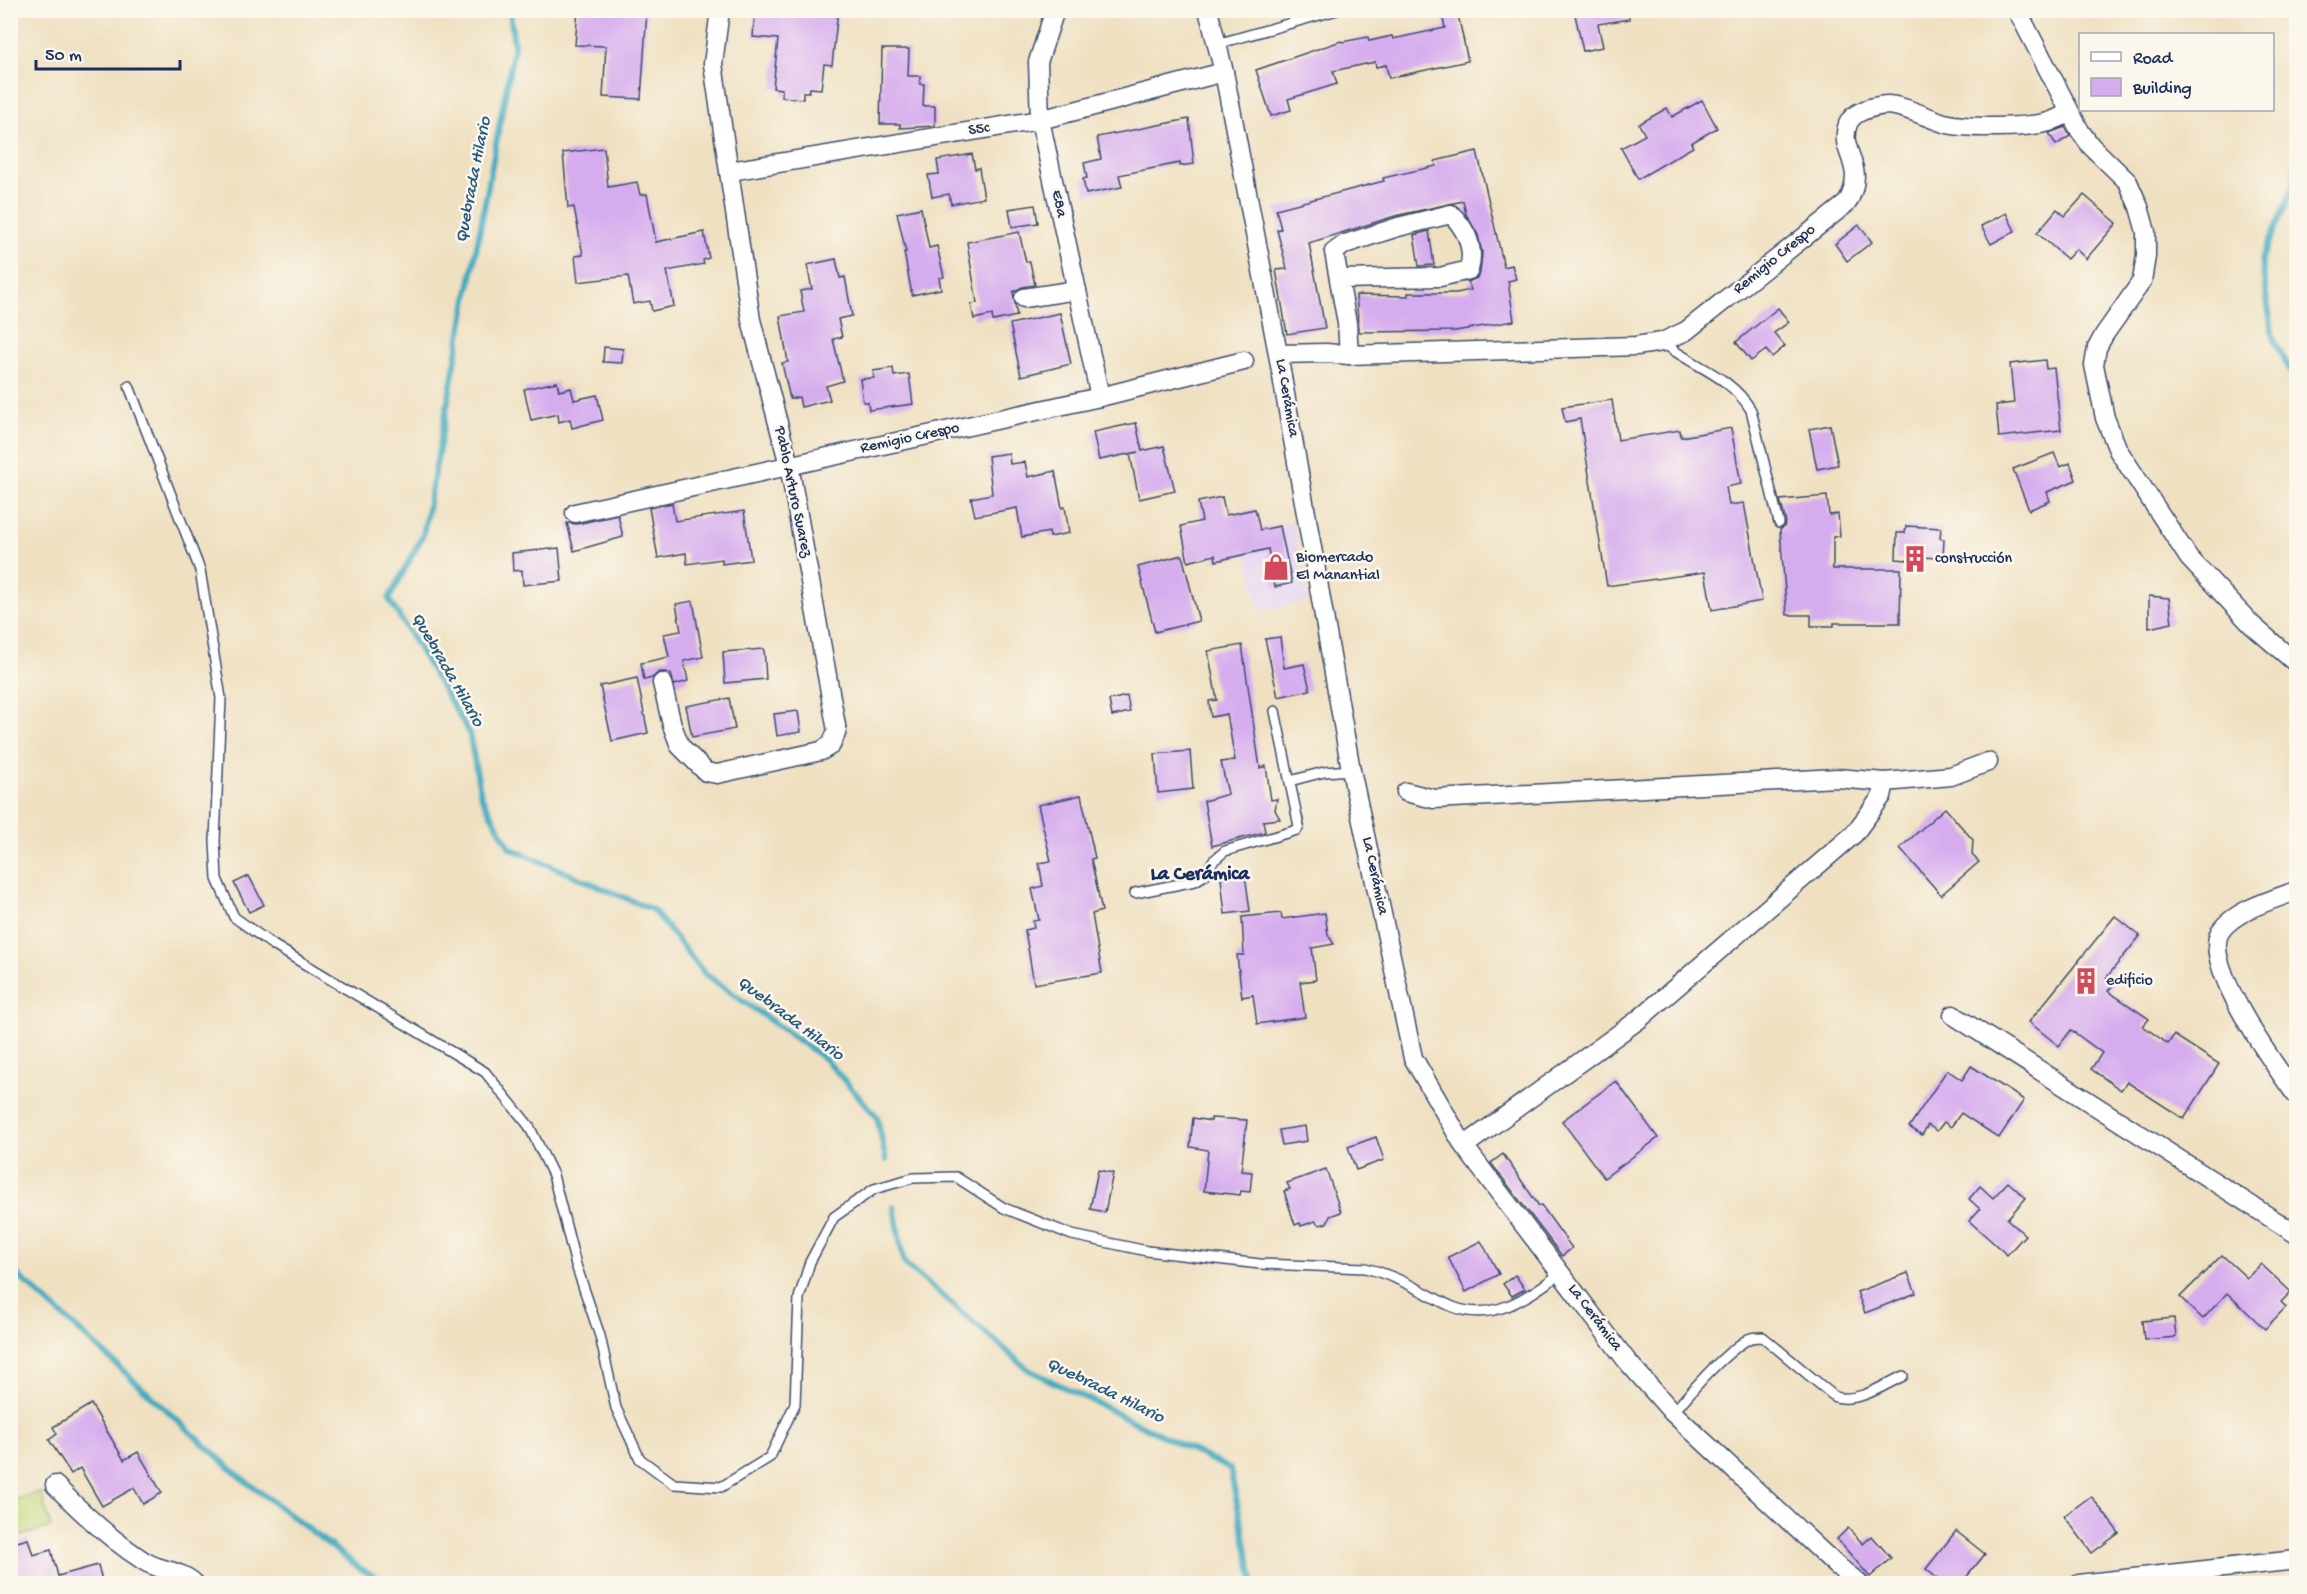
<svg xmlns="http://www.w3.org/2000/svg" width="2307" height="1594" font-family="'Gochi Hand',sans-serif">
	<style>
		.built { fill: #e4d3f2 }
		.green { fill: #c0d67a; stroke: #6e826c; stroke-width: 1.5 }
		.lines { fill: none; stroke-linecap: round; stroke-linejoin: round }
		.stream { stroke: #40aac0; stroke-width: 6 }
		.building { fill: #d5acee }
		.service-casing { stroke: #3b4a6d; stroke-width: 12 }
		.minor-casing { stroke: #3b4a6d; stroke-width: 21 }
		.service { stroke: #fff; stroke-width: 9 }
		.minor { stroke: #fff; stroke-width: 18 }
		.labels { text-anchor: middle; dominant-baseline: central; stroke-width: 5; stroke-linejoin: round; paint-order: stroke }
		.street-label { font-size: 16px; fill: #1b2f5e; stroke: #fbf7ec }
		.poi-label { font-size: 16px; fill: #1b2f5e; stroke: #fbf7ec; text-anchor: start }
		.water-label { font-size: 18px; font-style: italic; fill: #285a80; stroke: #fbf7ec }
		.quarter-label { font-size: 20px; font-weight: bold; fill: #1b2f5e; stroke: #fbf7ec }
	</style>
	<rect width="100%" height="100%" fill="#fbf7ec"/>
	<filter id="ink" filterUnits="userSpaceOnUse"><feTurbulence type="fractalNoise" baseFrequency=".0167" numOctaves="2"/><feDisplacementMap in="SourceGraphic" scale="12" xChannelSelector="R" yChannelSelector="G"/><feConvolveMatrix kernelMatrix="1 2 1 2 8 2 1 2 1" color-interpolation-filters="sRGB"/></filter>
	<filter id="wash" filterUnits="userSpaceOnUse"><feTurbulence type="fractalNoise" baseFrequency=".008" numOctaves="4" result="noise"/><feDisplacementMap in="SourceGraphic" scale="24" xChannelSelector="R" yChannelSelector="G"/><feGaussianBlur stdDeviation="1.35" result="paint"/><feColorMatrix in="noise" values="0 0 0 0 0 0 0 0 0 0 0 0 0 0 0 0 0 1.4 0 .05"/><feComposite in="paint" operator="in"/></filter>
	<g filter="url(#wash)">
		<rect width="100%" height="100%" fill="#efe0c1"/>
		<!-- built -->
		<path class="built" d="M1293,521L1308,601L1259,611L1243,532Z"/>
		<!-- green -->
		<path class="green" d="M41,1492L51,1527L11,1539V1501Z"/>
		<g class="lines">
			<!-- stream -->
			<g class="stream">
				<path d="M510,10L514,47L423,535L389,599L469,732L481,796L510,848L653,910L705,974L825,1059L877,1117L886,1160"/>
				<path d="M2296,160L2294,186L2261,260L2273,338L2296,381"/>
				<path d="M894,1207L904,1263L1029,1370L1230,1469L1254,1584"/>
				<path d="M10,1268L239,1476L361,1569L390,1584"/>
			</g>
		</g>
		<g id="blocks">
			<!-- building -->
			<g class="building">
				<path d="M578,10H647L641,99L603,97L606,46L575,45Z"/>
				<path d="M755,10L811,15L812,10H838L832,65L824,64L821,89L810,88L809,92H803V99L782,97V89L773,88L778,39L753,37Z"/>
				<path d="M1441,10H1457L1468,61L1389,78L1386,65L1376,67L1375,62L1333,71L1337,84L1288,99L1291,110L1271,116L1256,70L1341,41L1342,42L1368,37L1369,41L1392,36L1393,39L1445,28Z"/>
				<path d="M1574,10H1628L1629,19L1598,24L1603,47L1583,51Z"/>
				<path d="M882,49H909L908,76H920V84H924L923,106H935V126L900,128V124H880Z"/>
				<path d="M1702,100L1717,128L1691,143L1693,147L1638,179L1621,148L1645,135L1639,124L1667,108L1672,117Z"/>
				<path d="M1189,119L1194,164L1180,166V163L1119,175L1122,187L1086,194L1083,179L1087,178L1084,163L1101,159L1097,137Z"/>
				<path d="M2065,127L2070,136L2056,145L2049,133Z"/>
				<path d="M604,148L608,187L637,182L640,195L647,194L656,242L704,232L709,258L703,260L704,264L667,271L674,306L652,311L650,301L633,304L628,276L578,282L575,256L583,255L574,207L568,208L563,153Z"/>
				<path d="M1477,151L1504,267L1512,265L1516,279L1508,281L1514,321L1455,331L1359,332L1356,295L1408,296V293H1456L1471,290L1468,282L1477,278L1480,273L1482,253L1478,235L1466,214L1463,201L1395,216L1309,243L1325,328L1287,334L1276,270L1287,269L1277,230L1281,229L1276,209L1384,181L1383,178L1436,166L1435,161Z"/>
				<path d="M972,154L975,169L979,168L984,198L951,204L949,194L932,197L928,175L939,174L937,160Z"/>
				<path d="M2084,195L2117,223L2086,259L2076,249L2067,259L2037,233L2057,209L2065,216Z"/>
				<path d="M1035,205L1038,223L1012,227L1009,209Z"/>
				<path d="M921,208L929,248L937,246L944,277L939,278L941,289L912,295L904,252H906L897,213Z"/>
				<path d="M2006,213L2015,231L1991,244L1981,226Z"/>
				<path d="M1859,225L1872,242L1847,261L1835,244Z"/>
				<path d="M1429,231L1434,265L1419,266L1414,235Z"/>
				<path d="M1019,232L1026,262H1030L1035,285L1022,287L1013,292L1017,316L993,321L992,315L974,319L971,304L977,303L967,242Z"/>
				<path d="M836,259L840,278L845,277L852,316L838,319L842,337L833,339L843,381L826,386L830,400L801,407L799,397L790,399L782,363L788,362L780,316L804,312L800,291L812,289L807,265Z"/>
				<path d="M1778,308L1789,322L1774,333L1785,346L1772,357L1766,350L1751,361L1736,342Z"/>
				<path d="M1060,313L1071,364L1021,376L1010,324Z"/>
				<path d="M604,347L623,349L622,363L603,362Z"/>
				<path d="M2045,360L2046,369L2054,368L2061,430L1999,437L1996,405L2014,403L2010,364Z"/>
				<path d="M893,368L894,376L909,374L913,404L869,410L868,402H863L860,379L874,378L873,371Z"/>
				<path d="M557,382L559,391L571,388L574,400L597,395L603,420L572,428L570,419L559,422L558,414L531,420L524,389Z"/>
				<path d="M1612,400L1618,440L1680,430L1681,437L1731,428L1741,484L1726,487L1729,505L1744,503L1762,601L1712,610L1705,572L1607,586L1580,419L1565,422L1562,407Z"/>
				<path d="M1136,423L1142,451L1164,446L1175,491L1139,499L1130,454L1138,452L1099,460L1093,432Z"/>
				<path d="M1830,425L1838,465L1817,469L1809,429Z"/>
				<path d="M1009,453L1010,464L1025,462L1028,477L1055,471L1062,508L1065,507L1069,533L1050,537L1049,532L1022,537L1017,508L975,516L971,498L992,494L988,456Z"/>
				<path d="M2054,453L2060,467L2070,463L2076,480L2047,492L2050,501L2029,510L2013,469Z"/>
				<path d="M1827,496L1829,515L1838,514L1840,536L1833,537V569H1901L1900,623H1834V626H1811V615H1787L1780,530L1784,527L1786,522L1780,500Z"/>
				<path d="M1222,497L1226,515L1255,509L1260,530L1280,526L1292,583L1275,587L1268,549L1216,561L1215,555L1188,562L1181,526L1202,521L1198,502Z"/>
				<path d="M672,503L675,521L744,511L751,560L722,564V559L687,564L686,553L658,558L649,508Z"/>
				<path d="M618,515L623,537L574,551L567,523L577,524Z"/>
				<path d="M1906,526L1941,528L1940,538L1944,539L1943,558L1918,557V561L1896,559L1897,533H1905Z"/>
				<path d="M559,548L562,581L523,585L522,570L513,571L512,553Z"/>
				<path d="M1182,555L1199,621L1155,632L1138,567Z"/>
				<path d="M2149,596L2169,598L2172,623L2149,628Z"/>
				<path d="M693,601L703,657L684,661L688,681L674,685L671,674L665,672H659L652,678L644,680L641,663L669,657L664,634L681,631L676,604Z"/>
				<path d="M1280,637L1284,668L1304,664L1310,690L1278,697L1265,639Z"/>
				<path d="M1242,645L1260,768L1266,766L1271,800L1277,799L1275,810L1280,819L1263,821L1265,832L1212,846L1204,801L1228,794L1221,762L1235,760L1227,714L1211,717L1209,701L1217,700L1208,651Z"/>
				<path d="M764,649L766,679L725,683L723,652Z"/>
				<path d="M637,678L648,733L612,741L600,686Z"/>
				<path d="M1127,696L1130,712L1112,716L1109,700Z"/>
				<path d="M729,698L735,729L692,737L686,706Z"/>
				<path d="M798,711L801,732L777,736L774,714Z"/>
				<path d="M1190,751L1193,789L1158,793L1155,754Z"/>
				<path d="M1081,795L1095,858L1091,859L1102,911L1092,914L1102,973L1034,984L1025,930L1034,928L1033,921L1039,920L1032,889L1043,886L1039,863L1051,861L1038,805Z"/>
				<path d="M1945,808L1973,840L1972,855L1979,862L1941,895L1900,848Z"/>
				<path d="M1245,874L1250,911L1225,914L1221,878Z"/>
				<path d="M249,876L264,905L249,912L234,883Z"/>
				<path d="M1281,913L1282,919L1325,913L1328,935L1334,944L1312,948L1316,980L1300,982L1305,1017L1257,1024L1253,995L1242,997L1237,955H1244L1242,917Z"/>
				<path d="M2115,916L2140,936L2106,978L2114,984L2108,991L2149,1019L2143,1026L2168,1044L2174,1035L2219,1064L2184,1119L2127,1082L2121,1090L2091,1069L2102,1053L2071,1030L2059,1046L2029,1022Z"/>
				<path d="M1971,1066L2024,1100L1999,1138L1961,1113L1951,1127L1944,1122L1937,1131L1928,1125L1922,1135L1909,1127L1947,1070L1962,1080Z"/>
				<path d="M1616,1081L1658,1138L1604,1178L1562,1121Z"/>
				<path d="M1193,1118L1211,1121V1118L1247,1120L1241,1171L1252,1172L1250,1192L1241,1191L1240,1195L1204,1191L1208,1150L1190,1147Z"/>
				<path d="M1305,1126L1307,1141L1282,1145L1279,1130Z"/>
				<path d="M1376,1137L1384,1160L1356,1170L1348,1147Z"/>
				<path d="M1503,1154L1539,1206L1541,1205L1572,1248L1562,1256L1491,1163Z"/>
				<path d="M1326,1169L1341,1212L1330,1216L1327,1223L1320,1225L1315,1221L1301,1226L1300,1223L1295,1225L1284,1191L1290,1189L1287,1183Z"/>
				<path d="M1098,1170L1113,1173L1105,1212L1090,1209Z"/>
				<path d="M2008,1182L2026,1198L2007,1219L2025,1235L2007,1255L1969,1221L1980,1209L1969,1199L1980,1186L1993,1198Z"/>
				<path d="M1481,1241L1499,1274L1466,1292L1448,1257Z"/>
				<path d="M2222,1255L2247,1278L2261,1264L2291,1292L2281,1302L2286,1307L2265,1329L2227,1293L2203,1319L2180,1297Z"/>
				<path d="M1908,1273L1916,1293L1865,1313L1857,1292Z"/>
				<path d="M1515,1275L1525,1289L1512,1296L1503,1284Z"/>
				<path d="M2174,1318L2176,1337L2144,1340L2142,1321Z"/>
				<path d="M91,1404L124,1460L138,1452L162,1493L143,1504L134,1488L102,1506L80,1468L71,1474L49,1440L57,1434L53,1427Z"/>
				<path d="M2091,1496L2119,1533L2092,1553L2064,1516Z"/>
				<path d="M1848,1528L1863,1544L1872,1536L1891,1558L1870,1577L1837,1539Z"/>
				<path d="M1956,1531L1985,1554L1961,1584H1944L1926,1569Z"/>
				<path d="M28,1539L33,1555L51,1550L58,1576L98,1565L103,1584H10V1544Z"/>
			</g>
		</g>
	</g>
	<g filter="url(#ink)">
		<use href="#blocks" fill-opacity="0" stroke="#3b4a6d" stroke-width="1.5"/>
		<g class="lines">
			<defs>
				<g id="service">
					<path d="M1217,44L1337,10"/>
					<path d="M1662,342C1692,366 1730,375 1751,410L1779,523"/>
					<path d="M129,386L200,570L221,698L215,841L217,879L234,917L273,945L485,1072L529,1126L553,1175L576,1265L600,1336L616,1408L640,1459L674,1484L721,1487L770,1457L795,1404L799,1298L810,1262L834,1217L874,1189L913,1178L956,1177L1004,1208L1072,1235L1147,1251L1260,1264L1365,1268C1387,1273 1404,1282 1424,1292C1433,1297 1443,1303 1453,1307C1494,1323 1529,1296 1561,1273"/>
					<path d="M1290,781L1324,772L1351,770"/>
					<path d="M1135,893L1195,881L1205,875L1213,861L1225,851L1297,830L1299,826L1275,711"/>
					<path d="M1673,1413C1691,1391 1722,1356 1745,1341C1750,1337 1756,1337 1763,1337L1835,1397C1859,1403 1882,1386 1903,1376"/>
				</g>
				<g id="minor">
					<path d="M1055,10L1038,62L1040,120L1100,397"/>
					<path d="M1208,10L1224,72L1278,354L1351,770L1413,1058L1464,1146L1627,1361L1673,1413L1835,1564L1860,1584"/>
					<path d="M2017,10L2080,131L2091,146L2128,182L2139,207L2146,232V256L2142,281L2104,335L2097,348L2094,365L2105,418L2118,450L2189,558L2252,625L2296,663"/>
					<path d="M730,171L1040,120L1224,72"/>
					<path d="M1340,279L1440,277L1469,270C1475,248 1466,229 1451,214L1398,227L1345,244L1334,252L1347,323L1349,355"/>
					<path d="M1024,298L1077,290"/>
					<path d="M1278,354L1326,353L1349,355L1636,346L1662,342L1686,331L1847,203C1869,165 1837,152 1848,124C1853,111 1874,106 1887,105C1902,105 1928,118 1944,123C1966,129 2027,128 2049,122C2056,119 2063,116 2070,113"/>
					<path d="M575,513L1100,397L1244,361"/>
					<path d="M662,683L672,725L680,746L706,772L717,774L821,751L831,745L837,731L789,465L751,320L713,64L720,10"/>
					<path d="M1406,792L1434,799L1837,778L1885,782L1951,776L1988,762"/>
					<path d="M2296,891C2274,899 2233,911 2220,932C2201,964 2276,1067 2296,1095"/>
					<path d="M1953,1015L2296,1234"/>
					<path d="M1464,1146L1638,1020L1854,834L1882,796L1885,782"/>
					<path d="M55,1485C82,1513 111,1540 144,1561C159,1571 182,1570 195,1584"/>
					<path d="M2079,1584L2296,1560"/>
				</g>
			</defs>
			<!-- service casing -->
			<use href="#service" class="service-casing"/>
			<!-- minor casing -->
			<use href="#minor" class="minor-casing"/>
			<!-- service -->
			<use href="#service" class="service"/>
			<!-- minor -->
			<use href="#minor" class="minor"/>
		</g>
	</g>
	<!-- icons -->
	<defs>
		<symbol id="building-bare" viewBox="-9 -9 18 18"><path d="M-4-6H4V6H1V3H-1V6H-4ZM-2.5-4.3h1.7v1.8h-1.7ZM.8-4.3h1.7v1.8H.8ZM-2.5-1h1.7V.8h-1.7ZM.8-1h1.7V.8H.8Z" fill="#d1495b" stroke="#fbf7ec" stroke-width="2.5" paint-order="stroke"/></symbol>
		<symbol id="shop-bare" viewBox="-9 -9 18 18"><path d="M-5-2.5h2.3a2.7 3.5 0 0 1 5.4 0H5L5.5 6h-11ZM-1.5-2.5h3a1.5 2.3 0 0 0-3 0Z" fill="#d1495b" stroke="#fbf7ec" stroke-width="2.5" paint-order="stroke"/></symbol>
	</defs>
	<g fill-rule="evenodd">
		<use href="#building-bare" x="1896" y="540" width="38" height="38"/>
		<use href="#shop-bare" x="1257" y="548" width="38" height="38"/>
		<use href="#building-bare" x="2067" y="962" width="38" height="38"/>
	</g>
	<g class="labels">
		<!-- street labels -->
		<g class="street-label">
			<text transform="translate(979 130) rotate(-9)">S5c</text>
			<text transform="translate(1058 204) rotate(78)">E8a</text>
			<text transform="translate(1775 260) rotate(-39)">Remigio Crespo</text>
			<text transform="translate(1286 398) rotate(80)">La Cerámica</text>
			<text transform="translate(910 439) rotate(-12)">Remigio Crespo</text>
			<text transform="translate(792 492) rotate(78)">Pablo Arturo Suarez</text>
			<text transform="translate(1374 876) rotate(78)">La Cerámica</text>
			<text transform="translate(1594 1318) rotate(53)">La Cerámica</text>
		</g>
		<!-- poi labels -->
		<g class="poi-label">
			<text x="1296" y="558">Biomercado<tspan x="1296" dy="18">El Manantial</tspan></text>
			<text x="1935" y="559">construcción</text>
			<text x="2106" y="981">edificio</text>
		</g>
		<!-- water labels -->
		<g class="water-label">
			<text transform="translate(474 180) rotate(-79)">Quebrada Hilario</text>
			<text transform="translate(447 670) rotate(60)">Quebrada Hilario</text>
			<text transform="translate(790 1019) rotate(37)">Quebrada Hilario</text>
			<text transform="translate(1105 1391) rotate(26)">Quebrada Hilario</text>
		</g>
		<!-- quarter labels -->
		<g class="quarter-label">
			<text x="1200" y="875">La Cerámica</text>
		</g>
	</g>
	<!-- margin -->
	<rect width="2307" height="1594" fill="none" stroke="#fbf7ec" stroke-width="36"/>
	<!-- legend -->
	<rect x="2079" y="33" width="195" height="78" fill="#fbf7ec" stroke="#a1a7b3" stroke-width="1.5"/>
	<rect x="2091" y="52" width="30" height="9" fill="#ffffff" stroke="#a1a7b3" stroke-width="1.5"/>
	<text x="2133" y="63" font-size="18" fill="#1b2f5e">Road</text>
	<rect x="2091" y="78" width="30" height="18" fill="#d5acee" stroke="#a1a7b3" stroke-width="1.5"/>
	<text x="2133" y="93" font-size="18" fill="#1b2f5e">Building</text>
	<!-- scale -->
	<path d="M36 60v9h144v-9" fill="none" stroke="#1b2f5e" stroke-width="3"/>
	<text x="45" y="60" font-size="18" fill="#1b2f5e" stroke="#fbf7ec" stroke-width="4.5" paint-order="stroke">50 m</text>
</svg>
